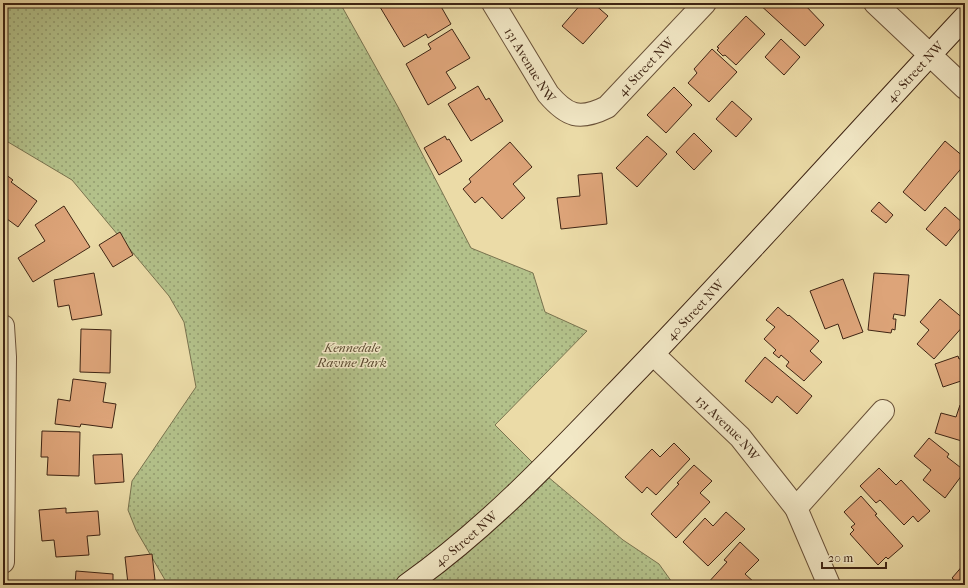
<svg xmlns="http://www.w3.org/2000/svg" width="968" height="588" font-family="'IM FELL French Canon',serif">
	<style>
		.grass { fill: url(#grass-dots); stroke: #79734f }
		.building { fill: #dda479; stroke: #3f2514 }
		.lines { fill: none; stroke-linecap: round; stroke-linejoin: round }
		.street-casing { stroke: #6a5239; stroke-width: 24 }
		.secondary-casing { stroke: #3f2514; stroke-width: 24 }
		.street { stroke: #f2e8c6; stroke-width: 22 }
		.secondary { stroke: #f2e8c6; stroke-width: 22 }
		.labels { text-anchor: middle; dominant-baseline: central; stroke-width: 3; stroke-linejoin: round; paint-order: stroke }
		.street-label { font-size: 13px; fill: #3f2514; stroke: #f2e8c6 }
		.park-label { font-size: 13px; font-style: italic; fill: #5c4c32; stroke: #f2e8c6 }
	</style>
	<defs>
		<pattern id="grass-dots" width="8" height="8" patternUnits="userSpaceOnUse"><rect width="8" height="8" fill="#b3c18a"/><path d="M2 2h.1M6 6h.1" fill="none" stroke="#939d70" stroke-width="1.8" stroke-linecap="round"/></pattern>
	</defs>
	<rect width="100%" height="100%" fill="#ebdba7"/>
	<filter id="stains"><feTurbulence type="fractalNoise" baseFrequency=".005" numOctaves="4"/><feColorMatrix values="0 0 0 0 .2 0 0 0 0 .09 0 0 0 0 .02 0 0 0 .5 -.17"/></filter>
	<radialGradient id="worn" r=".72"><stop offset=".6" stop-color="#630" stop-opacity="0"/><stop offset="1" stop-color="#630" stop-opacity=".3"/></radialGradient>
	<!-- grass -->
	<path class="grass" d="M3,3H340L398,107L471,248L533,273L545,312L587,331L495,425L541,471L623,540L659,564L674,585H168L136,530L128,510L132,481L196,387L184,322L169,296L72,180L3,139Z"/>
	<!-- building -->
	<g class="building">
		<path d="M386,3H439L451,24L428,38L426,34L404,47L380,7Z"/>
		<path d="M582,3H593L608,16L583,44L562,26Z"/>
		<path d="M758,3H803L824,25L805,46Z"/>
		<path d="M746,16L765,34L736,65L725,55L723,56L717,50L719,48L717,47Z"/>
		<path d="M452,29L470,58L446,72L456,88L428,105L406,64L431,49L428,44Z"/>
		<path d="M781,39L800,57L784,75L765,57Z"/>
		<path d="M712,49L737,72L709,102L688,83L697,73L694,69Z"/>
		<path d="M478,86L486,100L489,98L503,121L471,141L448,104Z"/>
		<path d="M674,87L692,105L666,133L647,115Z"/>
		<path d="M732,101L752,119L736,137L716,119Z"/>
		<path d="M694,133L712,151L694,170L676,152Z"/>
		<path d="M445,136L447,140L449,139L462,161L439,175L424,148Z"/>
		<path d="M647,136L667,154L637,187L616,168Z"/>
		<path d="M945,141L965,158V164L925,211L903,192Z"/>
		<path d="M510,142L532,167L513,184L525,198L502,219L482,197L475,203L463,189L471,182L469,179Z"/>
		<path d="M602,173L607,224L561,229L557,198L580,196L578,175Z"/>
		<path d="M5,174L13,180L11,182L37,201L18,227L3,216V177Z"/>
		<path d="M879,202L893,215L886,223L871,211Z"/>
		<path d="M64,206L90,247L33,282L18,258L45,241L35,225Z"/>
		<path d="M945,207L964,224L946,246L926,229Z"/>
		<path d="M120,232L133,255L113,267L99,245Z"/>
		<path d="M94,273L102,315L72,320L69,305L58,307L54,280Z"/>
		<path d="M874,273L909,275L905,316L894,314L893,319H896L895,330L892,329L891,333L868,330Z"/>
		<path d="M843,279L863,332L843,339L838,324L825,329L810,291Z"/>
		<path d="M940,299L965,320V324L934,359L917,344L929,330L920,322Z"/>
		<path d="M778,307L788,316L789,315L819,341L810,351L822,362L804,381L786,366L789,362L781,355L779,358L773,353L776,350L764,339L775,327L766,320Z"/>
		<path d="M81,329L111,330L110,373L80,372Z"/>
		<path d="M958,356L959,359L965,357V392L961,381L943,387L935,364Z"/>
		<path d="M765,357L812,396L797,414L777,396L772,403L745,381Z"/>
		<path d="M73,379L106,383L103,402L116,404L112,428L81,424L80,427L55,424L58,399L70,401Z"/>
		<path d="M960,405L965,406V442L935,433L941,413L956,417Z"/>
		<path d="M42,431L80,432L79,476L47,475L48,457H41Z"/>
		<path d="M929,438L949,454L947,457L965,471L945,498L923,480L931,470L914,456Z"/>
		<path d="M674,443L690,459L656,495L647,487L642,493L625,477L652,449L660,457Z"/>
		<path d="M122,454L124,482L95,484L93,455Z"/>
		<path d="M694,465L712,481L700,493L710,502L676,538L651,514L679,484L677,483Z"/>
		<path d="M879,468L896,485L901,480L930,511L918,522L913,516L904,525L880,500L876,503L860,486Z"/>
		<path d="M861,496L877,514L875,515L903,546L888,559L886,557L878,565L850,534L854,530L851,527L855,524L844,512Z"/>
		<path d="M66,508V513L98,511L100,535L87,536L89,555L56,557L54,540L42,541L39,510Z"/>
		<path d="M726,512L745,529L708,566L683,542L705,518L713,526Z"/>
		<path d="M740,542L759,560L745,574L755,583L753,585H706L727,562L724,560Z"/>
		<path d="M152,554L155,580L128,584L125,557Z"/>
		<path d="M965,563V585H960L952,578Z"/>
		<path d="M76,571L113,574V585H75Z"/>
	</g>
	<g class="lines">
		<defs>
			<g id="street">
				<path id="s1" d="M493,3L548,94C567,116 579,121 607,107L705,3"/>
				<path d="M875,3L965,88"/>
				<path d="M3,326L5,357L3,562"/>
				<path id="s2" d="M653,354L740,437L796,508L829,585"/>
				<path d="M796,508L883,411"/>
			</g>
			<g id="secondary">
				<path id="s3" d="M407,585C489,527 558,453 627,381C742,262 852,138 965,17"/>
			</g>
		</defs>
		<!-- street casing -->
		<use href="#street" class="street-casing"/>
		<!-- secondary casing -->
		<use href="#secondary" class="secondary-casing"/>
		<!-- street -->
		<use href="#street" class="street"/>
		<!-- secondary -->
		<use href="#secondary" class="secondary"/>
	</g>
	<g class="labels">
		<!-- street labels -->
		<g class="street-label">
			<text stroke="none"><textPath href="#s1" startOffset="72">131 Avenue NW</textPath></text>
			<text stroke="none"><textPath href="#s1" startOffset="230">41 Street NW</textPath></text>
			<text stroke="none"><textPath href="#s3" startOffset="723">40 Street NW</textPath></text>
			<text stroke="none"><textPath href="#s3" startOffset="399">40 Street NW</textPath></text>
			<text stroke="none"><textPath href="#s2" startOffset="105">131 Avenue NW</textPath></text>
			<text stroke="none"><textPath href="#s3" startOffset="75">40 Street NW</textPath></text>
		</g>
		<!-- park labels -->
		<g class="park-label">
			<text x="352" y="347">Kennedale<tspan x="352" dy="15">Ravine Park</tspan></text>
		</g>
	</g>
	<!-- margin -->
	<rect width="968" height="588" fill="none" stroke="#ebdba7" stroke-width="16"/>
	<rect x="4" y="4" width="960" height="580" fill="none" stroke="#3f2514" stroke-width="2"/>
	<rect x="8" y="8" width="952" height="572" fill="none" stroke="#3f2514"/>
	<!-- scale -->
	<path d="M822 562v6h64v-6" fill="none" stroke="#3f2514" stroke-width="2"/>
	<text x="828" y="562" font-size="12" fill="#3f2514" stroke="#f2e8c6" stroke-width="3" paint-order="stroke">20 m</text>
	<rect width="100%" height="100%" filter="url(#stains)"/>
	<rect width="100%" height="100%" fill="url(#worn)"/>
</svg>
